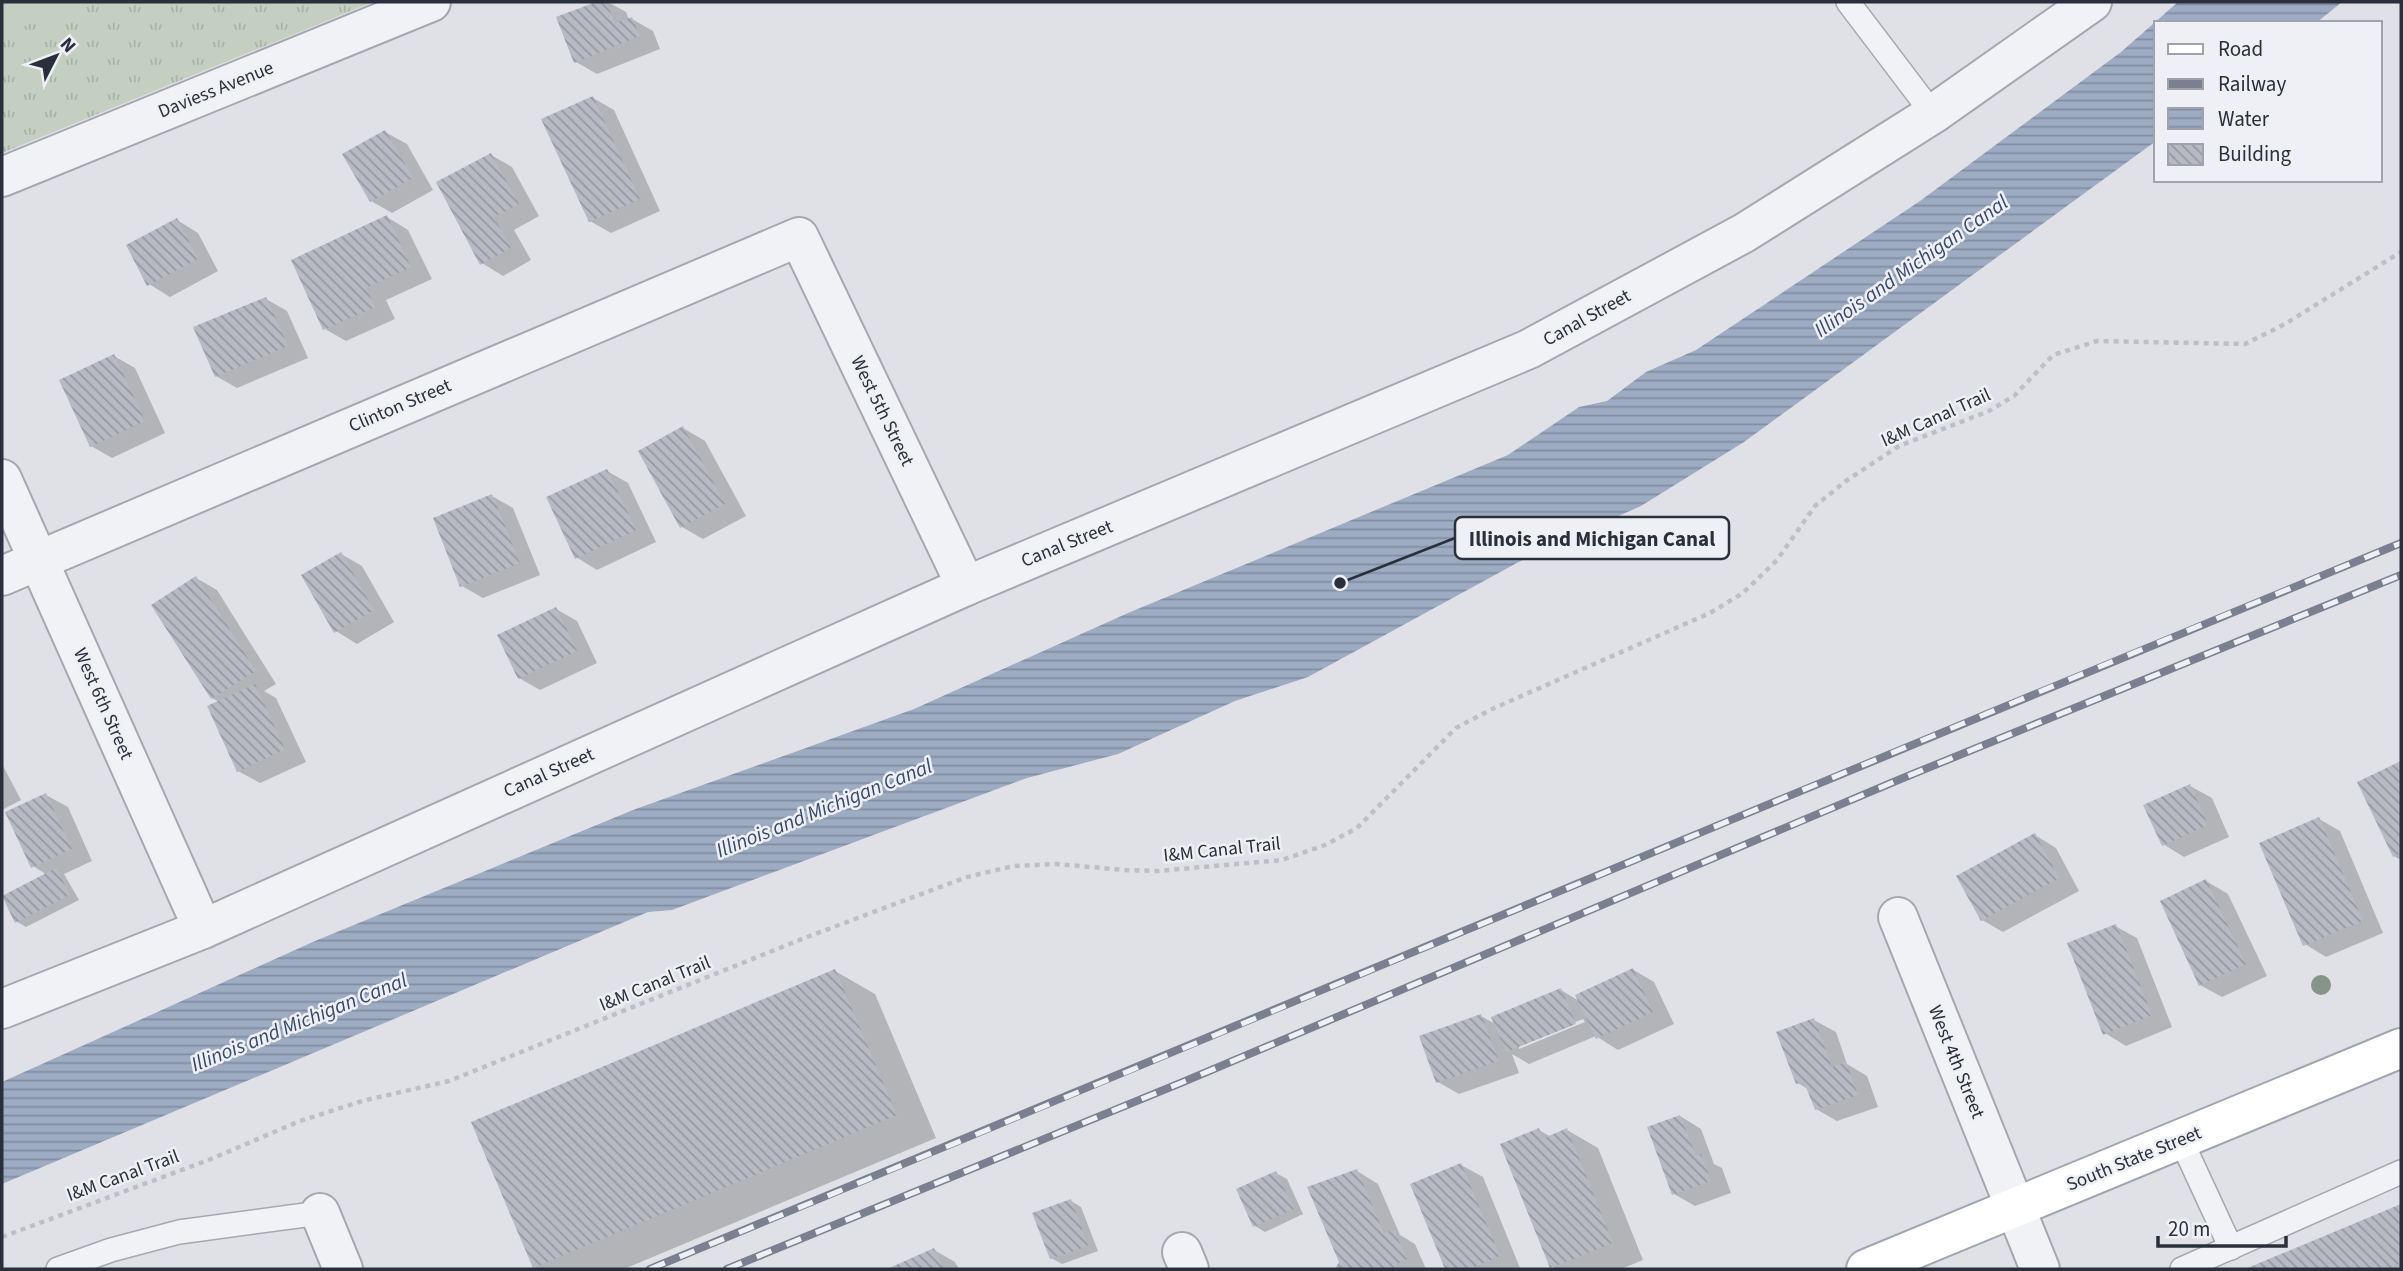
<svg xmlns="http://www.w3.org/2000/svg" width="2403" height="1271" font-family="'Source Sans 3',sans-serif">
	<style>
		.grass { fill: url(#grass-tufts) }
		.pitch { fill: #c3d0c1 }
		.water { fill: url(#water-rules) }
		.shadow { fill: #0003; fill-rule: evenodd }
		.building { fill: url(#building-back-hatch) }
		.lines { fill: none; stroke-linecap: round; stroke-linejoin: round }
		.lane-casing { stroke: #a5a8b0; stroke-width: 26 }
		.street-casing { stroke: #a5a8b0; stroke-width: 42 }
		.primary-casing { stroke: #a0a5b1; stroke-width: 42 }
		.path { stroke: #bdbfc5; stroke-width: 4.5; stroke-dasharray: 5 5; stroke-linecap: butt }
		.lane { stroke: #f1f2f5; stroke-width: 23 }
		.street { stroke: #f1f2f5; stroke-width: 38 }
		.primary { stroke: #fff; stroke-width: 38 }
		.rail-casing { stroke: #7a808f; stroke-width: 8 }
		.rail { stroke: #eef0f5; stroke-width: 5; stroke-dasharray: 16; stroke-linecap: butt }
		.tree { fill: #859587 }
		.labels { text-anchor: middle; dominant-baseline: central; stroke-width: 5; stroke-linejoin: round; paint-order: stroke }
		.street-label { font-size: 19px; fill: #2a2f3c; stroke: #eef0f5 }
		.water-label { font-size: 21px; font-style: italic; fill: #384a6c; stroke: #eef0f5 }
		.leader { fill: none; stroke: #2a2f3c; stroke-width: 2.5 }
		.callout-dot { fill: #2a2f3c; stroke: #eef0f5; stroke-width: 2.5 }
		.callout { fill: #eef0f5; stroke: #2a2f3c; stroke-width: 2.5 }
		.callout-label { font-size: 21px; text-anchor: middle; font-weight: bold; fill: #2a2f3c }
	</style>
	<defs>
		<pattern id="grass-tufts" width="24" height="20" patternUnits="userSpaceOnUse" patternTransform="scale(1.75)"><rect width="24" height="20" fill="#c3d0c1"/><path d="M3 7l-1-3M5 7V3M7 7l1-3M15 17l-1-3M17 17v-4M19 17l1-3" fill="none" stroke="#a8b3a7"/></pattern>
		<pattern id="water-rules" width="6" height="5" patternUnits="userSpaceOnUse" patternTransform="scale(1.75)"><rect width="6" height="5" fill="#9eacc3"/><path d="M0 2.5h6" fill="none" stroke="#818ca0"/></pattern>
		<pattern id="building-back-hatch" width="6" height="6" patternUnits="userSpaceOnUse" patternTransform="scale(1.75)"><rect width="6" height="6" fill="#b7bac3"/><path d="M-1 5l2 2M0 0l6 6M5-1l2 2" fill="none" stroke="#9598a0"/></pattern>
	</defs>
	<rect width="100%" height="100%" fill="#dfe1e7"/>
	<!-- grass -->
	<path class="grass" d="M2,2H373L2,153Z"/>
	<!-- pitch -->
	<path class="pitch" d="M2,2H88L2,35Z"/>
	<!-- water -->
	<path class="water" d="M2178,2H2342L2316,23H2156V141L1744,442L1641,506L1535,553L1308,677L1235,701L1118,754L1027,778L672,910L648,912L2,1184V1082L315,941L633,810L914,709L1128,613L1508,455L1579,407L1607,401L1646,372L1696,350L1920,201L2121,52Z"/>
	<!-- shadow -->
	<g class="shadow">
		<path d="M600,2H608L626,12L629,20L632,19L653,31L660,49L597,74L576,62L558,18Z"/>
		<path d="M593,98L614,110L660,211L611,233L590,221Z"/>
		<path d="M385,132L407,144L433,190L392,213L371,201Z"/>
		<path d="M491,155L512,167L539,216L514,230L531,260L503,276L482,263Z"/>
		<path d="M387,217L408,230L432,279L386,300L395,319L346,341L325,329Z"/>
		<path d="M177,220L198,233L218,271L170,297L149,284Z"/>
		<path d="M266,299L287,311L308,358L237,388L216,376Z"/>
		<path d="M114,356L135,368L165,433L112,458L91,446Z"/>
		<path d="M683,428L705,441L746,516L703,539L682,527Z"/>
		<path d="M607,471L628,483L656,542L597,570L576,557Z"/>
		<path d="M492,496L513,508L540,575L483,598L462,586Z"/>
		<path d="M341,554L362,566L394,622L357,644L336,631Z"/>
		<path d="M196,578L217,590L276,684L264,691L276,698L306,762L260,783L238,771L219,702L212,698Z"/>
		<path d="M556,609L577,621L597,663L540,690L519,678Z"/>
		<path d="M2401,763V860L2394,856L2360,782Z"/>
		<path d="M2,764L21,800L2,810Z"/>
		<path d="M2190,786L2212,798L2229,837L2184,857L2163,844Z"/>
		<path d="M46,795L68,807L92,861L64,874L79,900L26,927L16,921L47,875L33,866Z"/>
		<path d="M2319,819L2340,831L2383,933L2326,957L2305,944Z"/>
		<path d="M2035,835L2056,848L2079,891L2003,932L1982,920Z"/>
		<path d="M2206,881L2228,894L2267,976L2222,997L2200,985Z"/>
		<path d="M2115,926L2137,938L2172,1027L2126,1046L2105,1033Z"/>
		<path d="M1632,969L1654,982L1674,1024L1618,1050L1596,1036L1529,1064L1512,1054L1519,1073L1459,1094L1438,1082L1481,1016L1497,1025L1561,990L1579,1001ZM1583,1019L1585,1022L1519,1049V1045Z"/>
		<path d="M835,971L875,994L936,1138L624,1269H538L534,1267Z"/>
		<path d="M1814,1020L1836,1032L1847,1064L1867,1076L1878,1107L1837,1121L1816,1109L1809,1090L1798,1083Z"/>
		<path d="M1680,1116L1701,1129L1714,1164L1722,1168L1731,1193L1695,1206L1674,1194Z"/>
		<path d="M1539,1130L1551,1137L1567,1130L1598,1148L1643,1260L1621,1269H1556L1551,1266Z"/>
		<path d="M1461,1165L1483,1177L1520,1268L1446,1269L1412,1185Z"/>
		<path d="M1357,1171L1378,1184L1400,1235L1415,1244L1426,1269H1337L1341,1262Z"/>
		<path d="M1276,1173L1287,1179L1303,1214L1265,1232L1255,1226Z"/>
		<path d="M1071,1201L1081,1207L1098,1251L1062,1264L1051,1258Z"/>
		<path d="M2401,1206V1269H2249Z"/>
		<path d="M934,1250L955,1262L959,1269H891Z"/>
	</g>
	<!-- building -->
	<g class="building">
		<path d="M596,2H606L615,23L632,17L640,36L574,63L556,17Z"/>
		<path d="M593,96L640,199L589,222L541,119Z"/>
		<path d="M385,130L413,178L370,202L342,154Z"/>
		<path d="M491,153L519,204L494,217L511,248L480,265L436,182Z"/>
		<path d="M387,215L411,267L366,288L375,307L323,330L291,260Z"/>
		<path d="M177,218L198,259L147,286L126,245Z"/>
		<path d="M266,297L288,346L215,377L193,327Z"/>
		<path d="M114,354L145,421L90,447L59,380Z"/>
		<path d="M683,426L725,504L680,528L638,451Z"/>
		<path d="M607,469L636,530L575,559L546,497Z"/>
		<path d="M492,494L520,563L460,587L433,518Z"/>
		<path d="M341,552L374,610L334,633L301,575Z"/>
		<path d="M196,576L256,671L211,699L151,605Z"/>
		<path d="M556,607L577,651L518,679L497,635Z"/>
		<path d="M255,684L285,749L237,772L207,706Z"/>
		<path d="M2401,761V853L2393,857L2357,782Z"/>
		<path d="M2190,784L2208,825L2162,846L2143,805Z"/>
		<path d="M46,793L72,849L31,868L5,812Z"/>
		<path d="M2319,817L2363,921L2303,946L2259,843Z"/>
		<path d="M2035,833L2059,878L1981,921L1956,876Z"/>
		<path d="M56,868L70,895L15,923L2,896Z"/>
		<path d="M2206,879L2246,964L2199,986L2160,901Z"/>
		<path d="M2116,924L2152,1015L2103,1035L2067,943Z"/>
		<path d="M1633,968L1653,1012L1596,1039L1575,995Z"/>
		<path d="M835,969L897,1115L533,1268L471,1122Z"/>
		<path d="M1561,988L1576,1024L1506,1052L1491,1017Z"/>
		<path d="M1481,1014L1499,1061L1436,1083L1419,1036Z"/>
		<path d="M1814,1018L1832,1067L1846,1062L1858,1095L1815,1110L1804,1082L1796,1084L1776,1032Z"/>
		<path d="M1680,1115L1696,1156L1701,1154L1711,1181L1672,1195L1647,1127Z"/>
		<path d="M1539,1128L1542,1139L1567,1128L1613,1243L1550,1268L1500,1144Z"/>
		<path d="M1461,1163L1500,1256L1469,1269H1445L1410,1184Z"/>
		<path d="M1357,1169L1384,1233L1394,1230L1407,1259L1397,1264L1399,1269H1335L1339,1262L1307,1187Z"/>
		<path d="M1276,1171L1294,1209L1253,1227L1236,1189Z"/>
		<path d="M1071,1199L1088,1246L1050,1259L1032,1213Z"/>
		<path d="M2401,1204V1263L2387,1269H2245Z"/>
		<path d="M934,1248L944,1269H887Z"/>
	</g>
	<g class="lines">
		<defs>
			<g id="lane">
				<path d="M1848,2L1933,114"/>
				<path d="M2181,1140L2231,1248"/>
				<path d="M58,1269L111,1250L179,1232L320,1213"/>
				<path d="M2182,1269L2401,1172"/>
			</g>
			<g id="street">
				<path d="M2,177L431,2"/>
				<path d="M2,479L203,929"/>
				<path d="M2,576L799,237L966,586"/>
				<path d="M1898,917L2040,1269"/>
				<path d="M2,1009L203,929L966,586L1529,349L1744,233L1933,114L2092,2"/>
				<path d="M320,1213L343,1269"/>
				<path d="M1182,1252L1189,1269"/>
			</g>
			<path id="primary" d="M1866,1269L2401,1048"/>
		</defs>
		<!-- lane casing -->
		<use href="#lane" class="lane-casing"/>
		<!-- street casing -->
		<use href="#street" class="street-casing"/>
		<!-- primary casing -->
		<use href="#primary" class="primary-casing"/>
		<!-- path -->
		<path class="path" d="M2,1237L211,1159L300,1121L362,1101L449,1081L807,937L967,877L1014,866L1057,864L1124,870L1158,871L1282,860L1325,845L1357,828L1456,728L1492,709L1710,613L1743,593L1777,560L1815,506L1846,481L1899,446L1989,411L2014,396L2053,355L2097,341L2245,344L2285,324L2401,252"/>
		<!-- lane -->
		<use href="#lane" class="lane"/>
		<!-- street -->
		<use href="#street" class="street"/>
		<!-- primary -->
		<use href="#primary" class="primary"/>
		<defs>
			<g id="rail">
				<path d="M650,1269C1235,1029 1816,782 2401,543"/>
				<path d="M727,1269L1183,1082L1903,778L2401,575"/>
			</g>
		</defs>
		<!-- rail casing -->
		<use href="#rail" class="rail-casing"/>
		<!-- rail -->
		<use href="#rail" class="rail"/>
	</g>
	<!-- trees -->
	<circle class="tree" cx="2321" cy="985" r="10"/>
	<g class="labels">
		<!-- street labels -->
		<g class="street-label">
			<text transform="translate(216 90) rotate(-22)">Daviess Avenue</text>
			<text transform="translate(1587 318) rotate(-29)">Canal Street</text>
			<text transform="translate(400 406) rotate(-23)">Clinton Street</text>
			<text transform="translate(882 411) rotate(64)">West 5th Street</text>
			<text transform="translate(1936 418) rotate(-24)">I&amp;M Canal Trail</text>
			<text transform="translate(1067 544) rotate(-22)">Canal Street</text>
			<text transform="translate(103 704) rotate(66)">West 6th Street</text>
			<text transform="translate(549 773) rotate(-24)">Canal Street</text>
			<text transform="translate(1222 850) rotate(-6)">I&amp;M Canal Trail</text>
			<text transform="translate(655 984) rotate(-22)">I&amp;M Canal Trail</text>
			<text transform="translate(1956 1062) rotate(68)">West 4th Street</text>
			<text transform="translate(2134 1159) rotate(-22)">South State Street</text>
			<text transform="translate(123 1176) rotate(-20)">I&amp;M Canal Trail</text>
		</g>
		<!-- water labels -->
		<g class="water-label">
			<text transform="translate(1911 266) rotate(-35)">Illinois and Michigan Canal</text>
			<text transform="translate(824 808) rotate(-22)">Illinois and Michigan Canal</text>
			<text transform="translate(299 1022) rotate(-22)">Illinois and Michigan Canal</text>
		</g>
	</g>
	<!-- callouts -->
	<path class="leader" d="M1340 583L1455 538"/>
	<circle class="callout-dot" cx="1340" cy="583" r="7"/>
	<rect class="callout" x="1455" y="517" width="274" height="42" rx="7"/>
	<g class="callout-label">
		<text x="1592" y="546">Illinois and Michigan Canal</text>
	</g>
	<!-- border -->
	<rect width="2403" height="1271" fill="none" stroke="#2a2f3c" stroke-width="7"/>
	<!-- legend -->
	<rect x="2154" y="21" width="228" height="161" fill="#eef0f5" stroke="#a0a3ab" stroke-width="2"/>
	<rect x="2168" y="44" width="35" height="10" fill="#ffffff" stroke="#a0a3ab" stroke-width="2"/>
	<text x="2218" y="56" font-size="21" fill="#2a2f3c">Road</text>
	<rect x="2168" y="79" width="35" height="10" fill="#7a808f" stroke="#a0a3ab" stroke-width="2"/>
	<text x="2218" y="91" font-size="21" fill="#2a2f3c">Railway</text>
	<rect x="2168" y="108" width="35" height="21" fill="url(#water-rules)" stroke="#a0a3ab" stroke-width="2"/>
	<text x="2218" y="126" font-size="21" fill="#2a2f3c">Water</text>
	<rect x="2168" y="144" width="35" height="21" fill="url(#building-back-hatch)" stroke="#a0a3ab" stroke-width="2"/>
	<text x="2218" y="161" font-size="21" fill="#2a2f3c">Building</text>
	<!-- north arrow -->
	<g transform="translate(56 56) rotate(48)" stroke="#eef0f5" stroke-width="5" paint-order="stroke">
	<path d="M0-5L12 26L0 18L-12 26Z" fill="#2a2f3c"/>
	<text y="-10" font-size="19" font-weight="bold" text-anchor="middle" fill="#2a2f3c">N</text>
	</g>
	<!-- scale -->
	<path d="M2158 1236v10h128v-10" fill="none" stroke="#2a2f3c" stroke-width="3.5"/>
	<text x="2168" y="1236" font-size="21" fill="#2a2f3c" stroke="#eef0f5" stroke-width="5" paint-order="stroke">20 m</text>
</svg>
